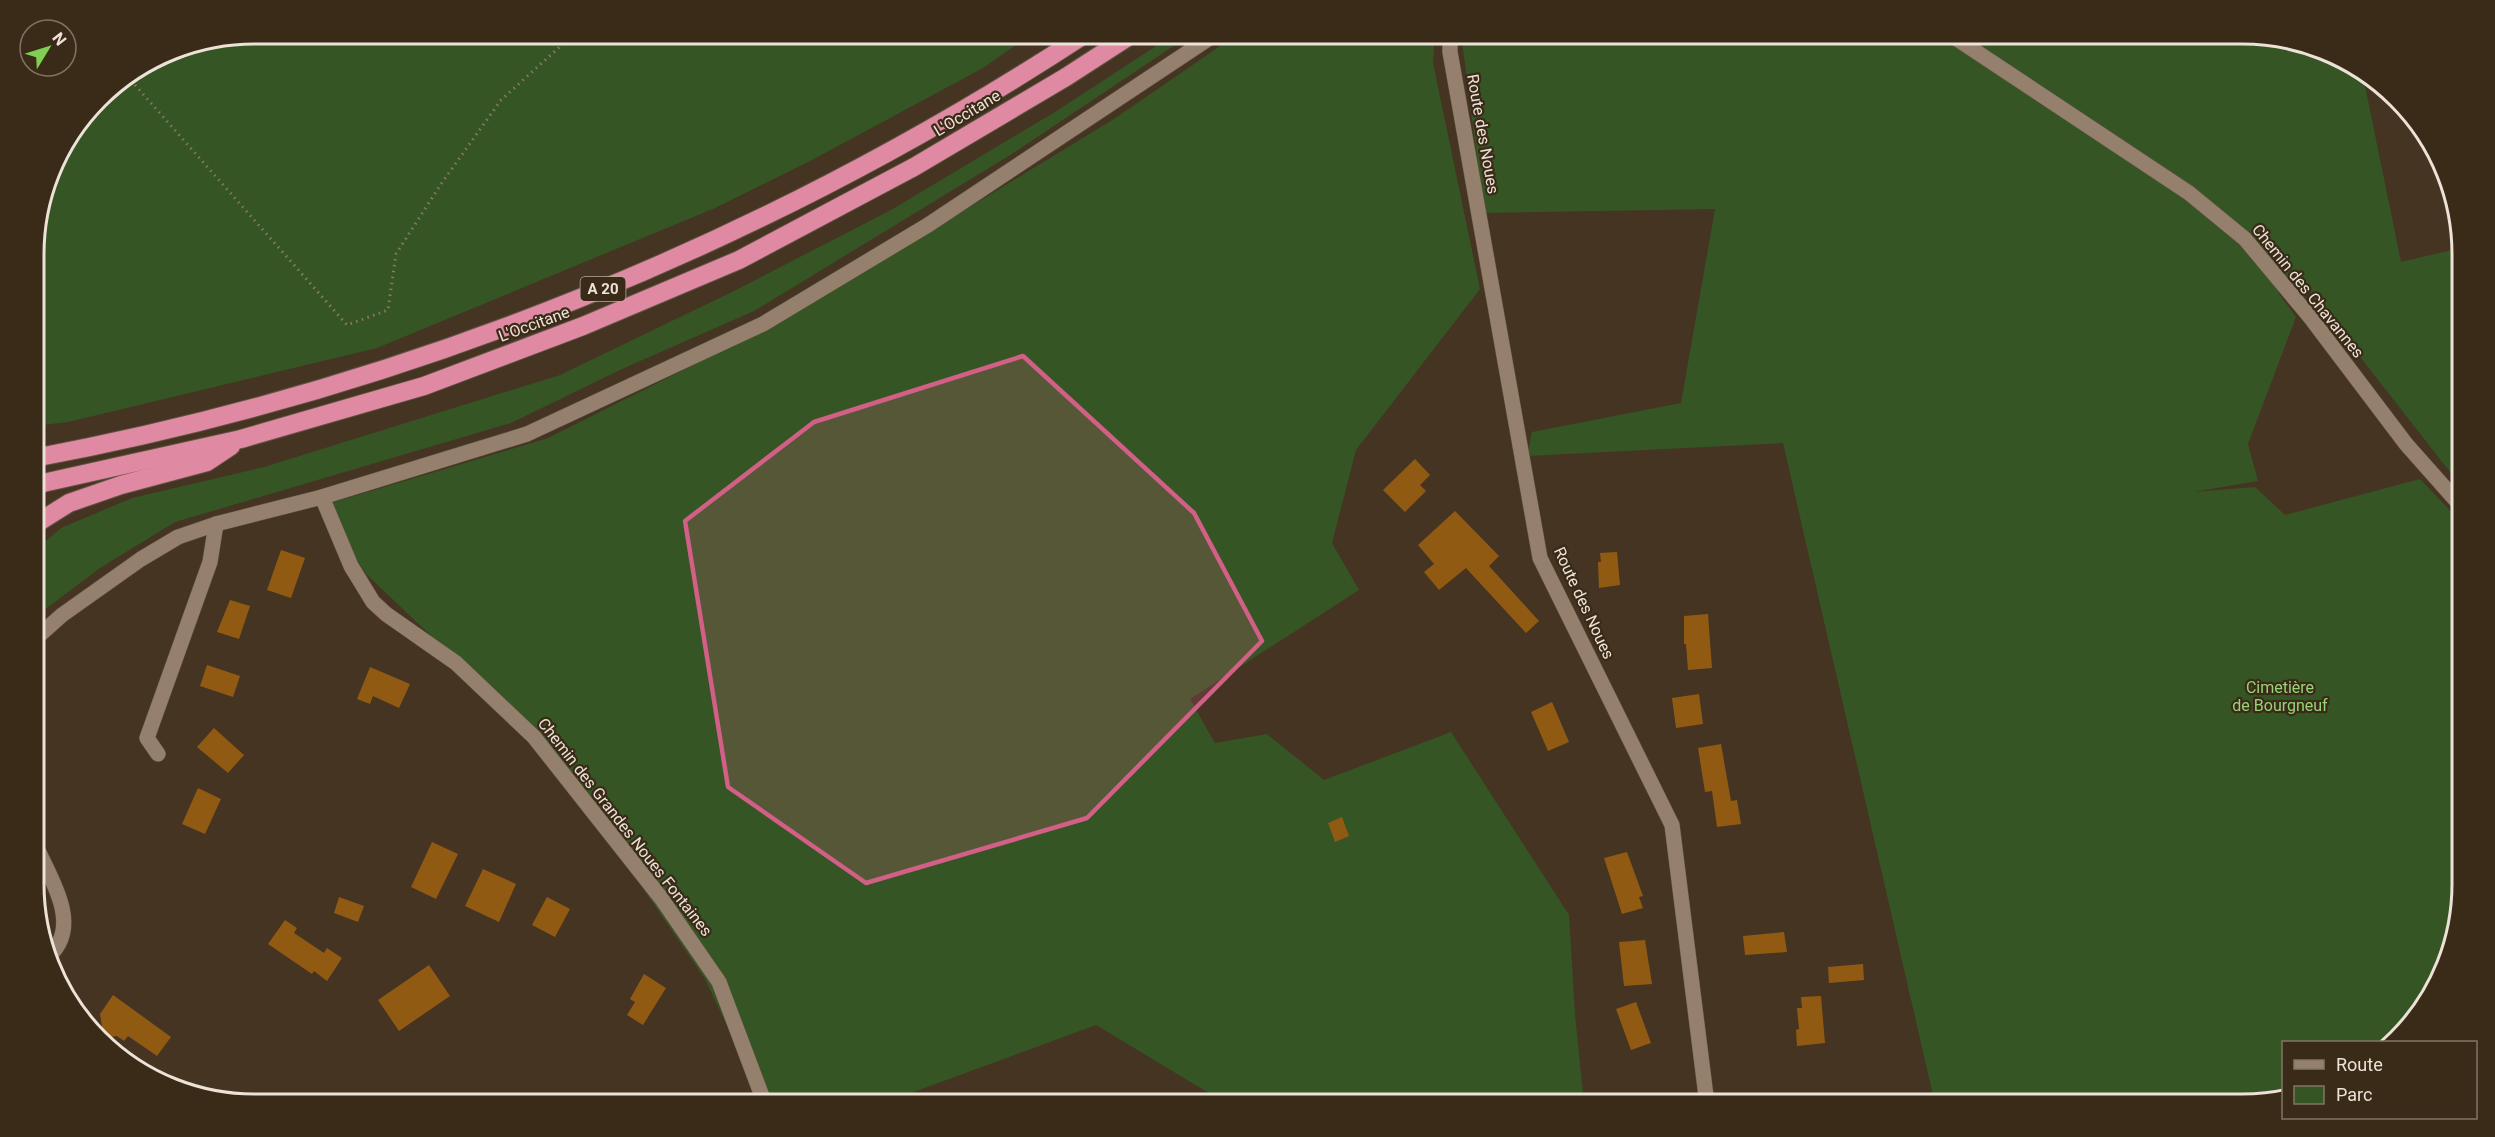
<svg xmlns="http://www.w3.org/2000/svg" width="2495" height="1137" font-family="Roboto,sans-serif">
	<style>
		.green { fill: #365524 }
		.building { fill: #915a13 }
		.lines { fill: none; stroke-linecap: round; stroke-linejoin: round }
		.minor-casing { stroke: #615343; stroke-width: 16 }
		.highway-casing { stroke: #615343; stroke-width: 20 }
		.path { stroke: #877869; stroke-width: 3; stroke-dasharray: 1.5 4.5; stroke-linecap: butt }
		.minor { stroke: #94806c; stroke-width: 15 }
		.highway { stroke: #df89a2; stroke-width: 18 }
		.marked { fill: #d15f86; fill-opacity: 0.2; stroke: #d15f86; stroke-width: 4.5; stroke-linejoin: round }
		.labels { text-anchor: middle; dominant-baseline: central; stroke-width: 4.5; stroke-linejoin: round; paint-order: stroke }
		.shield { fill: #3a2a18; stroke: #b7ab9e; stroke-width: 1.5 }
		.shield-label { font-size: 15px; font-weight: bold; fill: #ede2d7 }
		.street-label { font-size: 16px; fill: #ede2d7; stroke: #3a2a18 }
		.park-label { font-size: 16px; fill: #97d377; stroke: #3a2a18 }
		.rim { fill: none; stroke: #ede2d7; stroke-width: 3 }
	</style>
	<rect width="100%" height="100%" fill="#453422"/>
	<!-- green -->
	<g class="green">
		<path d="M254,33H1033L983,68L812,160L715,208L377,348L68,422L34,426V239L56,156L108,88L169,50Z"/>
		<path d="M1176,33H1193L1012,154L754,311L622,369L511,423L175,522L100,568L39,614L34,620V551L61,528L132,498L264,467L560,375L734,291L891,210L1055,112Z"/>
		<path d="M1239,33H1435L1433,63L1480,289L1356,450L1332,543L1359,590L1190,699L1215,743L1267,734L1324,780L1451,732L1569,915L1575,1014L1584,1104H1227L1096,1025L881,1104H764L705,979L543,742L366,574L321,506L548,438L789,317L1114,119Z"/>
		<path d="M1461,33H2241L2326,50L2362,71L2401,262L2460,248L2461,486L2303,284L2278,292L2296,317L2248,444L2258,481L2193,492L2255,487L2285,515L2420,479L2461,522L2462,884L2445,968L2407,1029L2392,1042H2284L2283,1098L2256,1104H1935L1783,443L1527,456L1532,432L1681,403L1715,209L1484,213Z"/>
		<path d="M35,877L40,888L47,925L43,932L35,913Z"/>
	</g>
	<!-- building -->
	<g class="building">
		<path d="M1415,459L1430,475L1420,485L1426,491L1405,512L1383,490Z"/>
		<path d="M1455,511L1499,556L1489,566L1539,621L1526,633L1466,568L1439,590L1424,572L1434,564L1418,545Z"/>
		<path d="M281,550L305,558L291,598L267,590Z"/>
		<path d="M1617,552L1620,585L1599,588L1598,562H1601L1600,553Z"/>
		<path d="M230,600L250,606L239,639L217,632Z"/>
		<path d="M1708,614L1712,668L1688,670L1686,644H1684V616Z"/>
		<path d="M207,665L240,676L233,697L200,686Z"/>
		<path d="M370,667L410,684L399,708L373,696L370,704L357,699Z"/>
		<path d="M1699,694L1703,724L1676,728L1672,698Z"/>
		<path d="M1552,702L1569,742L1548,751L1531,712Z"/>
		<path d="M214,728L244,755L228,773L197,747Z"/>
		<path d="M1721,744L1731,801L1737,800L1741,824L1717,827L1712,791L1705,792L1698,748Z"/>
		<path d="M198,788L221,799L205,834L182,824Z"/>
		<path d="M1342,817L1349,836L1335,842L1328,823Z"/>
		<path d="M432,842L458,854L436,899L411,887Z"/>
		<path d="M1627,852L1643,896L1639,897L1643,908L1622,914L1604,858Z"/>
		<path d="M483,869L516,884L499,922L465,906Z"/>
		<path d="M339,897L364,906L358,922L334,913Z"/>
		<path d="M547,897L570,909L555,937L532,925Z"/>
		<path d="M285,920L297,928L294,933L324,953L327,948L342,958L327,981L314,971L312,974L268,944Z"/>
		<path d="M1784,932L1787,952L1745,955L1743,936Z"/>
		<path d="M1645,940L1652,984L1624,986L1619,942Z"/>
		<path d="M1863,964L1864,980L1829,983L1828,967Z"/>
		<path d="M429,965L450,996L399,1031L378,1000Z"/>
		<path d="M644,974L666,988L643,1025L627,1015L635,1002L630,999Z"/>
		<path d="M113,995L171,1037L157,1056L128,1036L124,1041L117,1036L110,1037L103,1032L100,1014Z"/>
		<path d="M1821,996L1825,1043L1797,1046L1796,1030L1799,1029L1797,1008H1802L1801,997Z"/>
		<path d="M1636,1002L1651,1043L1631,1050L1616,1009Z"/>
	</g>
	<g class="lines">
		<defs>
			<g id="minor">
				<path d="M1450,33V52L1540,558L1672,825L1707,1104"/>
				<path d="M1948,33L2189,193L2245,239L2310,317L2406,444L2461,506"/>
				<path d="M322,497L351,566L373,602L386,614L456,663L534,737L661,898L719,982L765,1104"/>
				<path d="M34,640L62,615L141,559L178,537L216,524L322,497L527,434L763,324L928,225L1217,33"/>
				<path d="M158,754L147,738L210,562L216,524"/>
				<path d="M35,844C49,876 81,922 52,953"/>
			</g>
			<g id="highway">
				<path d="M34,458C408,388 768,242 1087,33"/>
				<path d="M34,485L241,439L424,386L583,326L739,260L914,167L1066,77L1134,33"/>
				<path d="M34,525L69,503L121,485L207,462L231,446"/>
			</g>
		</defs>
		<!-- minor casing -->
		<use href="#minor" class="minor-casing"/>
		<!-- highway casing -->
		<use href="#highway" class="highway-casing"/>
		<!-- path -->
		<path class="path" d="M127,76L347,325L388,310L396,254L441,184L501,100L575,33"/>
		<!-- minor -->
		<use href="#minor" class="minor"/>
		<!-- highway -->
		<use href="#highway" class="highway"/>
	</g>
	<!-- marked area -->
	<path class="marked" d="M1023,356L1194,513L1262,641L1087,818L866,883L728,787L685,521L814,422Z"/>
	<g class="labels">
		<!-- shield labels -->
		<rect class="shield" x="580.5" y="277" width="45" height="24" rx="4.5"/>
		<g class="shield-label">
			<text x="603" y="289">A 20</text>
		</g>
		<!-- street labels -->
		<g class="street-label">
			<text transform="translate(967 113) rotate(-31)">L'Occitane</text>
			<text transform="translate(1483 134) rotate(80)">Route des Noues</text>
			<text transform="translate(2308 291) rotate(51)">Chemin des Chavannes</text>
			<text transform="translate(534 324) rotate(-20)">L'Occitane</text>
			<text transform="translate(1584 603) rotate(65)">Route des Noues</text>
			<text transform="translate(625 827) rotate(52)">Chemin des Grandes Noues Fontaines</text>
		</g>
		<!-- park labels -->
		<g class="park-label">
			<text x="2280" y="687">Cimetière<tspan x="2280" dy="18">de Bourgneuf</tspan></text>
		</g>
	</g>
	<!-- crop -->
	<path d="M0 0H2495V1137H0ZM254 44H2242A210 210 0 0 1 2452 254V884A210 210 0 0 1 2242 1094H254A210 210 0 0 1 44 884V254A210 210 0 0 1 254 44Z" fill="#3a2a18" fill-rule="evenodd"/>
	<path class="rim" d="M254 44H2242A210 210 0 0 1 2452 254V884A210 210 0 0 1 2242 1094H254A210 210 0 0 1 44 884V254A210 210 0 0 1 254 44Z"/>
	<!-- legend -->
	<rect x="2282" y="1041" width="195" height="78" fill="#3a2a18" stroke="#827464" stroke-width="1.5"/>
	<rect x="2294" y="1060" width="30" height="9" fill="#94806c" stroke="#827464" stroke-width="1.5"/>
	<text x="2336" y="1071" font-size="18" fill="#ede2d7">Route</text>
	<rect x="2294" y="1086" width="30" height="18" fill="#365524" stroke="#827464" stroke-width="1.5"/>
	<text x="2336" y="1101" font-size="18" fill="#ede2d7">Parc</text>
	<!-- north arrow -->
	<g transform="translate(48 48) rotate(52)"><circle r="28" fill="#3a2a18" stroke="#827464" stroke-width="1.5"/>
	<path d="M0-4.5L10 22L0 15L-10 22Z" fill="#7fd052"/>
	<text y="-9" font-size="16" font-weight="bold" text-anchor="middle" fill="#ede2d7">N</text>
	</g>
</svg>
